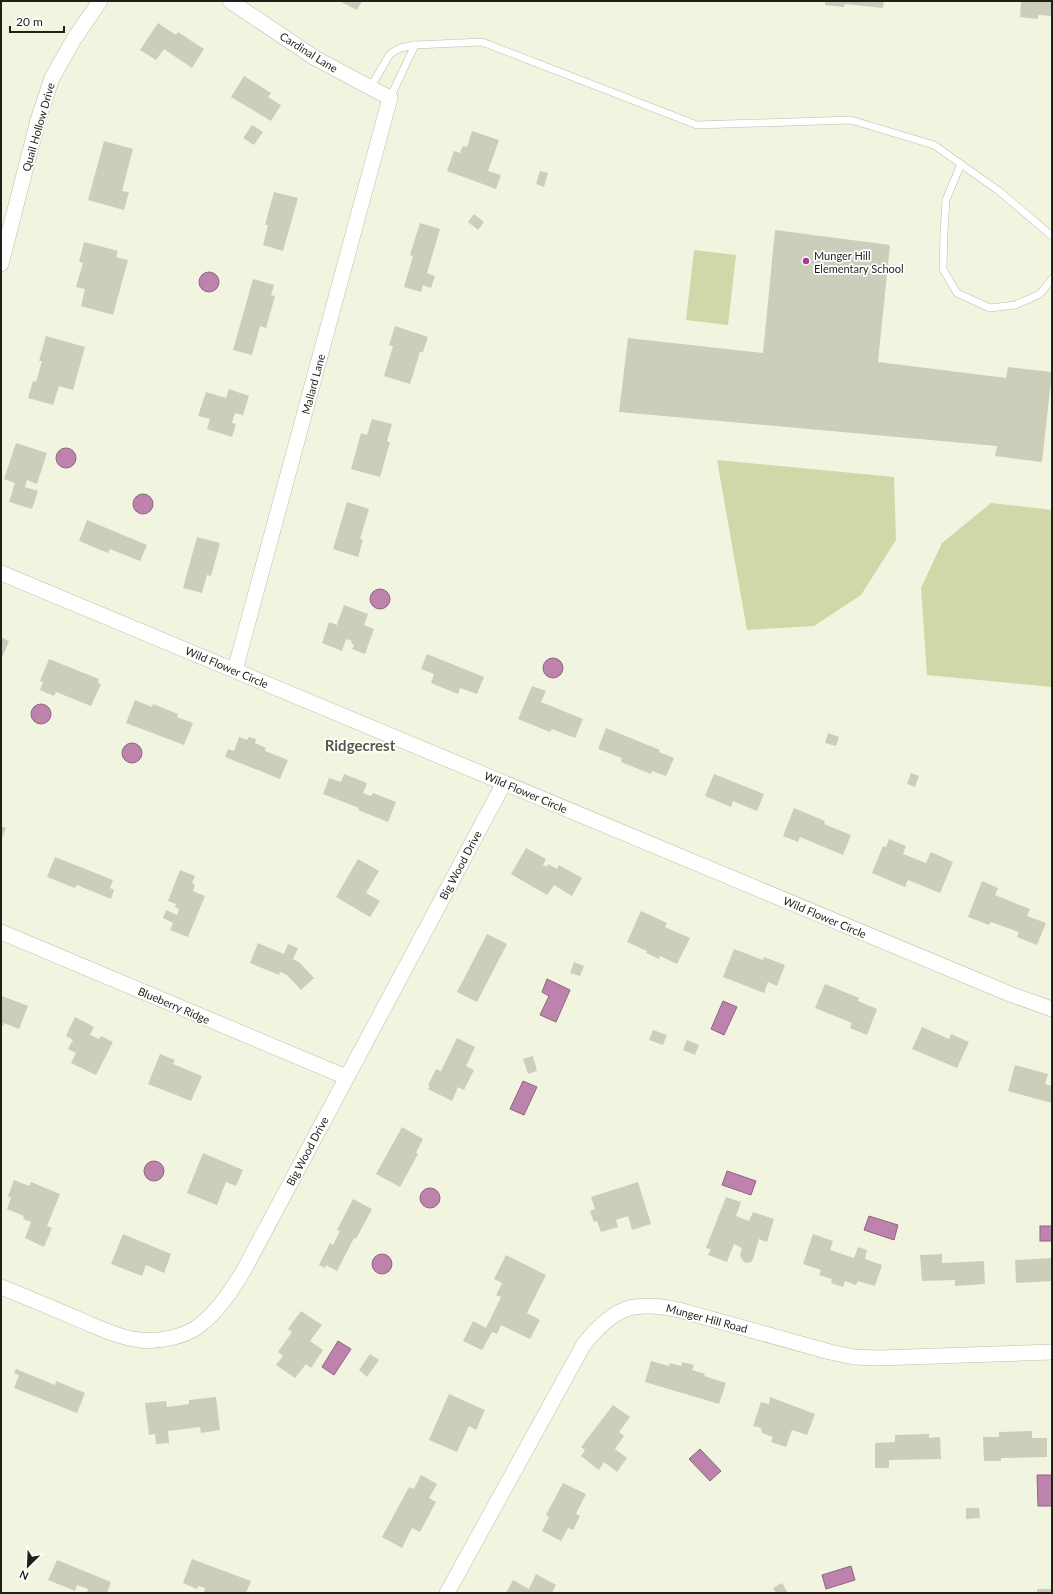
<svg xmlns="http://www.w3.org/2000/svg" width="1053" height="1594" font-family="Lato,sans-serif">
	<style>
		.green { fill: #d0d7a8 }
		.water { fill: #bd83ad; stroke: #8e6580 }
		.building { fill: #cbceba }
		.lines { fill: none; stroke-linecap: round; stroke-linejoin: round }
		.lane-casing { stroke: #babeaa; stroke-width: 8 }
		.street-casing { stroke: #babeaa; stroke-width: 16 }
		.lane { stroke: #fff; stroke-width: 7 }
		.street { stroke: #fff; stroke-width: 15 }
		.poi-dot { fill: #ad3a95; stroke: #fff; stroke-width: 1.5 }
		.labels { text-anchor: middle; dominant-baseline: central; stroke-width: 3.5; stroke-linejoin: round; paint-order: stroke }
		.street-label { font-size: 11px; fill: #1f2018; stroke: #fff }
		.poi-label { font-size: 11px; fill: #1f2018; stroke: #fff; text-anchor: start }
		.district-label { font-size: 15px; font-weight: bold; fill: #575a48; stroke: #fff }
	</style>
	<rect width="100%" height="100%" fill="#f1f5e0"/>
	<!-- green -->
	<g class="green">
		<path d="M694,250L736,255L728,325L686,320Z"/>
		<path d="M717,460L894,477L896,540L861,595L814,626L747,630Z"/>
		<path d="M991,503L1052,510V687L927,675L921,588L942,543Z"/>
	</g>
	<!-- water -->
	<g class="water">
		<circle cx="209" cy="282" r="10"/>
		<circle cx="66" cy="458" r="10"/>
		<circle cx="143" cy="504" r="10"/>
		<circle cx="380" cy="599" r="10"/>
		<circle cx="553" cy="668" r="10"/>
		<circle cx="41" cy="714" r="10"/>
		<circle cx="132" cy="753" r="10"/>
		<path d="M547,979L570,990L556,1022L540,1015L549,996L542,992Z"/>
		<path d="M723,1001L737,1007L724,1035L711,1029Z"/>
		<path d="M523,1081L537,1087L524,1115L510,1109Z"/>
		<circle cx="154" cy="1171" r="10"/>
		<path d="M727,1171L756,1181L751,1195L722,1185Z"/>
		<circle cx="430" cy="1198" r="10"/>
		<path d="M869,1216L898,1225L894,1240L864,1230Z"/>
		<rect x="1040" y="1226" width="12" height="15"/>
		<circle cx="382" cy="1264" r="10"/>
		<path d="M338,1341L351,1349L334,1375L322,1367Z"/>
		<path d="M700,1449L721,1471L710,1481L689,1459Z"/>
		<path d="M1037,1475H1052V1506H1038Z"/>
		<path d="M851,1566L855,1580L826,1589L822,1575Z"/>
	</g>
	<!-- building -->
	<g class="building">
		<path d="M339,1H362L357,10Z"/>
		<path d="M825,1H884L883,8L845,4L844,7L825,5Z"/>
		<path d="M1021,1H1052V16L1038,15V19L1020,17Z"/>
		<path d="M158,23L176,35L178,32L204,49L192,68L164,49L156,60L140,50Z"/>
		<path d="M244,76L271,93L268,97L281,105L271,121L231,97Z"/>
		<path d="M252,125L263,132L254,145L243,138Z"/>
		<path d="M472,131L499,140L488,171L501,175L496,189L447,171L454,151L460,153L463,146L467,147Z"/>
		<path d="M104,141L133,149L122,191L129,192L124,210L88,200Z"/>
		<path d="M540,171L548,173L544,187L536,184Z"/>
		<path d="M274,192L298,198L283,251L263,245L268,225H265Z"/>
		<path d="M474,214L484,222L478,230L468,222Z"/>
		<path d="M420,223L440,229L427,273L435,276L431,288L423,285L421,292L404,287L413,256L410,255Z"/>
		<path d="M775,230L890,245L878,362L1006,378L1008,367L1052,372L1042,462L995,456L997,446L619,412L628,338L763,353Z"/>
		<path d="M84,242L118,251L116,257L128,260L113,315L81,306L85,289L76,287L83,263L79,262Z"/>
		<path d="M253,279L274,285L271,295L275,296L266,328L260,326L252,355L233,350Z"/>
		<path d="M395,326L428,337L423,352H420L410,384L384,376L393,346L389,345Z"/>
		<path d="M46,336L85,347L73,390L59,386L53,405L28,398L33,381L36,382L42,361H39Z"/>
		<path d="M229,389L249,396L243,415L235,413L232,423L236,424L232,437L207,429L210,419L198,416L206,392L226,398Z"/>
		<path d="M372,419L392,424L387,441L390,442L380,477L351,469L361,433L367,435Z"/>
		<path d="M16,443L47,453L37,484L27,480L25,487L38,491L32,509L9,502L15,483L4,479Z"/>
		<path d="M347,502L369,509L360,539L363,540L358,557L333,549Z"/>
		<path d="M87,520L147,545L140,561L110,549L108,553L79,541Z"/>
		<path d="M197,537L220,543L211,576L207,575L202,593L183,588Z"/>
		<path d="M344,605L368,614L364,625L374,629L365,654L352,649L354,645L351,643L352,641L346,639L342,651L322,643L329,622L337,625Z"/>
		<path d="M1,637L9,641L1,660Z"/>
		<path d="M427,654L484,677L477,694L460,688L458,694L431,683L434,674L421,669Z"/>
		<path d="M49,659L99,679L98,683L101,684L91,706L56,692L54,696L40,690L43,682L40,681Z"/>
		<path d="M532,686L546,691L541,702L583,719L575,738L552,729L550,732L518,719Z"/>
		<path d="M135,700L152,707L153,704L178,714L177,717L193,723L184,745L126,723Z"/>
		<path d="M606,728L660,750L659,752L674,758L666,776L652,771L651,774L621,762L622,758L598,749Z"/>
		<path d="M828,733L839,737L836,746L825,743Z"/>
		<path d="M239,737L247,740L249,737L256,739L255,743L266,748L265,751L288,760L280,779L225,757L228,749L234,751Z"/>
		<path d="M911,773L919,776L915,787L907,784Z"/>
		<path d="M344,774L367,783L363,793L371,796L373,793L396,802L388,822L358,810L359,808L323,794L329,778L341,782Z"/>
		<path d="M714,774L764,794L757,811L733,801L731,807L705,796Z"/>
		<path d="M794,808L825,821L824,824L851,835L843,855L800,837L798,842L783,836Z"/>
		<path d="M1,826L6,828L1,841Z"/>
		<path d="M889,839L906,846L903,854L926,863L931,852L953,862L940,893L908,880L905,887L872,873L883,846L886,847Z"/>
		<path d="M526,848L546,859L543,865L547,867L548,864L557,869L559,865L582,878L572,896L554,885L547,895L511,874Z"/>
		<path d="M55,857L113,880L110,888L114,890L111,899L77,885L75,888L47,877Z"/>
		<path d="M358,859L379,871L366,893L380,901L370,917L336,897Z"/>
		<path d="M180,870L195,876L192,883L195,885L193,891L205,896L188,937L170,930L173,923L163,918L166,910L177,915L179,909L175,907L176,904L168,901Z"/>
		<path d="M982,881L998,888L995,895L1030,909L1027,916L1046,923L1037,945L1017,937L1019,932L991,922L989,925L968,917Z"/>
		<path d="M641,911L667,923L665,927L690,938L677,964L660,956L659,959L646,953L647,951L627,942Z"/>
		<path d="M487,934L507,944L477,1002L457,992Z"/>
		<path d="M258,943L284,954L288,944L298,948L293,959L299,962L314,978L301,990L287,975L280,972L279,975L250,963Z"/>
		<path d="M734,949L763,960L764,957L785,965L777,986L768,982L764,993L723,977Z"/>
		<path d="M574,962L584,966L580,976L570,973Z"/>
		<path d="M825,984L859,998L858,1001L877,1009L867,1035L850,1028L852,1023L815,1008Z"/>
		<path d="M2,996L28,1006L19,1029L4,1023L3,1026L1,1025Z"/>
		<path d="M75,1017L94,1027L90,1035L99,1039L101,1036L113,1042L96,1075L71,1063L76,1053L68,1049L73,1040L66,1036Z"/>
		<path d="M922,1027L949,1039L951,1034L969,1042L957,1068L912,1049Z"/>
		<path d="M653,1030L667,1035L663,1045L649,1040Z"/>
		<path d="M457,1038L475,1047L466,1066L474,1070L464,1090L458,1087L452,1101L428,1089L430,1086L428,1085L436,1069L441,1071Z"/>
		<path d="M687,1040L699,1045L695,1055L683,1050Z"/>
		<path d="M160,1054L175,1060L173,1064L202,1076L191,1101L148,1084Z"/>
		<path d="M533,1056L537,1071L528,1074L523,1059Z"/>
		<path d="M1015,1065L1048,1074L1045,1084L1052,1086V1103L1008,1091Z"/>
		<path d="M402,1127L423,1139L416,1153L418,1154L400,1187L376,1174Z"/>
		<path d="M203,1153L243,1170L236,1186L226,1182L217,1205L187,1193Z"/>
		<path d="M14,1180L29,1186L31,1182L60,1194L47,1226L52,1228L44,1247L25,1238L31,1222L23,1219L24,1216L7,1209L11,1198L8,1196Z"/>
		<path d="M638,1182L651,1224L632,1230L628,1216L616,1220L618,1227L601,1232L597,1221L594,1222L590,1211L595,1209L591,1197Z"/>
		<path d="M726,1197L741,1202L736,1216L749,1221L753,1212L774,1219L767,1242L759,1239L753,1259L751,1262L746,1263L742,1260L740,1255L742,1248L734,1244L727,1262L708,1255L711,1249L706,1248Z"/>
		<path d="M353,1199L372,1209L356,1239L354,1238L337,1271L326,1265L325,1268L319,1265L330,1243L333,1245L340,1231L337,1230Z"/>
		<path d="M123,1234L171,1254L164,1273L146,1265L142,1276L111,1264Z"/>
		<path d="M813,1234L833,1241L830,1250L854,1258L858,1247L867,1250L865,1259L882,1265L875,1286L858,1281L856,1285L845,1281L843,1287L831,1283L832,1279L819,1275L821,1270L803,1264Z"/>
		<path d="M942,1254V1263L984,1261L985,1284L955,1286V1280L922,1281L920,1255Z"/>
		<path d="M506,1255L546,1275L527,1313L540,1320L530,1339L501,1325L497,1334L492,1332L482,1350L463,1341L473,1321L486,1328L501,1297L496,1295L502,1283L494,1279Z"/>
		<path d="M1052,1258V1281L1016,1283L1015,1260Z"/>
		<path d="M301,1311L322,1325L310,1341L323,1350L311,1368L306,1364L295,1378L276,1365L283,1356L278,1352L292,1332L288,1329Z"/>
		<path d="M370,1354L379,1360L367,1377L359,1370Z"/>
		<path d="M651,1361L669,1366L670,1363L681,1366L682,1362L694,1365L692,1370L705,1374L704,1376L726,1383L719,1404L645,1382Z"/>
		<path d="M16,1369L55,1385L56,1381L85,1393L77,1413L14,1388L19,1375L14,1373Z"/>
		<path d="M449,1394L485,1410L476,1430L469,1426L457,1452L429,1440Z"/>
		<path d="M216,1397L220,1430L201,1433L200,1427L168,1431L169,1443L156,1444L155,1434L149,1435L145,1403L166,1401L167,1407L189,1404V1400Z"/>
		<path d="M770,1397L815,1414L807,1435L792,1430L786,1447L771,1442L773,1437L762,1433L761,1428L753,1426L761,1402L769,1404Z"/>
		<path d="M613,1405L630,1417L619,1432L624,1436L615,1449L627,1458L617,1472L604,1462L599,1470L581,1456L585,1450L581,1447Z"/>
		<path d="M1032,1431V1438H1047V1457L1001,1458V1461H984L983,1437H999V1432Z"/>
		<path d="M929,1434V1438L940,1437L941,1459L889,1460V1468H875V1443L895,1442V1435Z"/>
		<path d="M421,1475L437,1484L429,1498L436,1502L420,1532L412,1528L402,1548L382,1537L409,1487L414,1489Z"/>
		<path d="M563,1483L586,1494L576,1514L580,1516L573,1530L568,1528L561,1541L542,1531L549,1517L546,1515Z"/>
		<path d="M966,1508H979L980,1518L966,1519Z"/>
		<path d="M192,1559L251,1581L246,1593H204L205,1588L198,1586L197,1589L183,1583Z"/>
		<path d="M57,1560L111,1582L107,1593H89L87,1592L88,1589L77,1585L75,1591L48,1580Z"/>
		<path d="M536,1574L556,1585L552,1593H506L513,1580L529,1589Z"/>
		<path d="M782,1583L788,1593H776L773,1588Z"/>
		<rect x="1037" y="1589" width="15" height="4"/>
	</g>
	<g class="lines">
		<defs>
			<g id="lane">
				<path d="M370,88L390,54L400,48L415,45L482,42L697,125L851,120L934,145L999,191L1052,236"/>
				<path d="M390,98L415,45"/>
				<path d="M961,164L946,200L944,232L943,269L957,293L990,308L1015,305L1040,294L1052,279"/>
			</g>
			<g id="street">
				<path d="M230,1L315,58L390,98L235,670"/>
				<path d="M1,264L38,120L52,78L74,39L100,1"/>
				<path d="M1,573L1010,994L1052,1009"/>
				<path d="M1,932L346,1077"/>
				<path d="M1,1287C29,1298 57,1310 85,1322C102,1329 121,1338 140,1340C159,1342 185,1337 200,1325C219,1310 233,1289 245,1268L504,783"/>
				<path d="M447,1593L584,1344C614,1307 633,1300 679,1310L830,1352L854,1357L878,1358L1052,1352"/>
			</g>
		</defs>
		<!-- lane casing -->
		<use href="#lane" class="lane-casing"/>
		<!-- street casing -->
		<use href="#street" class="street-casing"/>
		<!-- lane -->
		<use href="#lane" class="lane"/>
		<!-- street -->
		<use href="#street" class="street"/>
	</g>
	<!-- markers -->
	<circle class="poi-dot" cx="806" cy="261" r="4"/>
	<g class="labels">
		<!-- street labels -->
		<g class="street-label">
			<text transform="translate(309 52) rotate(32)">Cardinal Lane</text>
			<text transform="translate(38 127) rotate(-74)">Quail Hollow Drive</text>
			<text transform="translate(313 384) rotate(-75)">Mallard Lane</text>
			<text transform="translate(227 667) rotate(23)">Wild Flower Circle</text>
			<text transform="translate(526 792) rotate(23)">Wild Flower Circle</text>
			<text transform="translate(460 865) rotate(-62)">Big Wood Drive</text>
			<text transform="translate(825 917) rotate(23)">Wild Flower Circle</text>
			<text transform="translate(174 1005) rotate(23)">Blueberry Ridge</text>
			<text transform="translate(307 1151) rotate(-62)">Big Wood Drive</text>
			<text transform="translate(707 1318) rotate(15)">Munger Hill Road</text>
		</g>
		<!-- poi labels -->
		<g class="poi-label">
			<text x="814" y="255">Munger Hill<tspan x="814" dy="13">Elementary School</tspan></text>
		</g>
		<!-- district labels -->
		<g class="district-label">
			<text x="360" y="745">Ridgecrest</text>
		</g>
	</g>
	<!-- border -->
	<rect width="1053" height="1594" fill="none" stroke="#1f2018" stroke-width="4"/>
	<!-- north arrow -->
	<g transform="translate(28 1566) rotate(204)" stroke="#ffffff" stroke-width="3" paint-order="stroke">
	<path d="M0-3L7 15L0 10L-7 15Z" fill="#1f2018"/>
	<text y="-6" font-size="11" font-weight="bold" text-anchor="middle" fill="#1f2018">N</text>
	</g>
	<!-- scale -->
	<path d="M10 26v6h54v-6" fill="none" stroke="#1f2018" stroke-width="2"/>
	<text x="16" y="26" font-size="12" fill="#1f2018" stroke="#ffffff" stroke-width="3" paint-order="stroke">20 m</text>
</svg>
